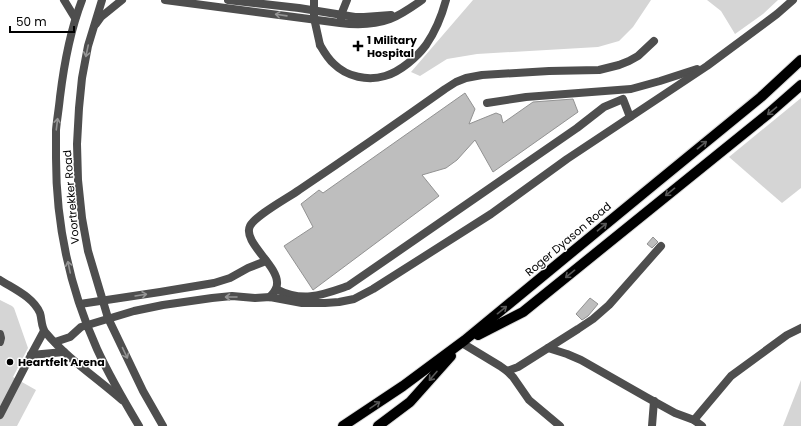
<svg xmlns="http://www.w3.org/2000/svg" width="801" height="426" font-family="Poppins,sans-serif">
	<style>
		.green { fill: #d5d5d5 }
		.building { fill: #bebebe; stroke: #929292 }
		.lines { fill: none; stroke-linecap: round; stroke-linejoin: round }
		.major-casing { stroke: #dbdbdb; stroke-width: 12 }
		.minor { stroke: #4e4e4e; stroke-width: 8 }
		.major { stroke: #000; stroke-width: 10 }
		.minor-bridge { stroke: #4e4e4e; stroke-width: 8 }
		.oneway { stroke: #959595 }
		.oneway2 { stroke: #595959 }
		.poi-dot { fill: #000; stroke: #fff; stroke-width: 1.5 }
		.labels { text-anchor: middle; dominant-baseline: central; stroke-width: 3; stroke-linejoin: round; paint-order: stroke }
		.poi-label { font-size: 11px; font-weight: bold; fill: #000; stroke: #fff; text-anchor: start }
		.street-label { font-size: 11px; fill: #000; stroke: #fff }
	</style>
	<rect width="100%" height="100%" fill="#fff"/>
	<!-- green -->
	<g class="green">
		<path d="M473,0H651L633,27L619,41L598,47L477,54L447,59L420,76L411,72Z"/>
		<path d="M707,0H778L763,14L735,34L721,11Z"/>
		<path d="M801,98V188L782,203L729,157Z"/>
		<path d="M0,300L12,306L14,308L28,348L13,377L36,390L17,426H0Z"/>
		<path d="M801,380V426H783Z"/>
	</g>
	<!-- building -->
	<g class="building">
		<path d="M465,93L475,109L469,124L496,113L501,115L503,123L533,102L573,99L578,112L493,172L475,140L457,160L446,168L422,175L439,196L313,290L284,246L313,227L301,204L319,190L323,193Z"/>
		<path d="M653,237L658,242L652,248L647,244Z"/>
		<path d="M590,298L598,304L588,316L582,320L576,314Z"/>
	</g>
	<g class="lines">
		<defs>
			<g id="major">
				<path d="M478,335L523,312L768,114L801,85"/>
				<path d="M343,426L403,386L465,340L656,183L761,97L801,60"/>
				<path d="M378,426L410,402L451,356"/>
			</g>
		</defs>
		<!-- major casing -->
		<use href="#major" class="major-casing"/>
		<!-- minor -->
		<g class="minor">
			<path d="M64,0L75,18"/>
			<path d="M82,0C70,31 64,64 60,97C59,108 57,119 56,130C56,139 56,149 56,158C56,223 70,289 97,349C109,375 124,401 139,426"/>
			<path d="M102,0L88,46L82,78L79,108L77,144L78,180L82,218L88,251L108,318L143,391L163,426"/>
			<path d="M165,0L340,23C356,25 374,25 390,19C401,15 412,7 422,0"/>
			<path d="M228,0L299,8L355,17H364L391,15"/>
			<path d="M341,20V15L347,0"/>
			<path d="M96,24L101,17L122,0"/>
			<path d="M320,45C324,52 328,59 334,64C347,77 368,81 385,76C400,72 417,57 426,45C435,32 442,15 446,0"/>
			<path d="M487,103L526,97L631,89L660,81L697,69"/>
			<path d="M0,280C14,289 33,297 40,313C42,319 41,328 46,333C68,359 97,378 122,400"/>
			<path d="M276,289C303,303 322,295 348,286L577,128L604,107L623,99L630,117"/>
			<path d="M270,297C273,293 277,290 277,284C279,266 242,242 250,226C256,215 288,198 299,190C348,157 397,123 445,89L456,82L466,78L482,75L549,71L599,70L619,65L629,61L638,56L654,41"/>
			<path d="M80,304L160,292L214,283L230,278L248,268L266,261"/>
			<path d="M0,334L1,338L0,342"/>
			<path d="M55,342L70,337L81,327L134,311L163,305L212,298L232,296L255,298L270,297L302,303H325L339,302L354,299L373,289L491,214L567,159L707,66L777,14L793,0"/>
			<path d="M462,343L500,366L507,371L513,377L529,400L560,426"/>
			<path d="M548,348L567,354L581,360L646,397L675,413L694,420L702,426"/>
			<path d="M31,355L64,352"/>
			<path d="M507,371L518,367L578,329L593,319L609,305L661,246"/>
			<path d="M0,415L31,355L44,331"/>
			<path d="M694,420L731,376L787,335L801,328"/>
			<path d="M652,426L654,401"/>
		</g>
		<!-- major -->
		<use href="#major" class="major"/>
		<!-- minor-bridge -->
		<path class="minor-bridge" d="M314,0V18L320,45"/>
	</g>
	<!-- one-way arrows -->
	<defs><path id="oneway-shaft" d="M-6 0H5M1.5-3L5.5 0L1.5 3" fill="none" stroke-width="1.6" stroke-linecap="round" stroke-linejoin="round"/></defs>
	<g class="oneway">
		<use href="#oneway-shaft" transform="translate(281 15) rotate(-172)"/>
		<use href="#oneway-shaft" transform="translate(87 51) rotate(102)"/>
		<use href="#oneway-shaft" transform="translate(57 124) rotate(-83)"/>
		<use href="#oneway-shaft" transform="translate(69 267) rotate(-102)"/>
		<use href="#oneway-shaft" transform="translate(141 295) rotate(-9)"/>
		<use href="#oneway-shaft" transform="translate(231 297) rotate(180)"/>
		<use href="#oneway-shaft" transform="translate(125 353) rotate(65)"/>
	</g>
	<g class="oneway2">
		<use href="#oneway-shaft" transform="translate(772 111) rotate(140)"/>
		<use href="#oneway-shaft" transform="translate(702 145) rotate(-39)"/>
		<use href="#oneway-shaft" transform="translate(670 192) rotate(141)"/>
		<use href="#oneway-shaft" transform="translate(602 227) rotate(-40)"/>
		<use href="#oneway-shaft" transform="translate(570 274) rotate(141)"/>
		<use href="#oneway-shaft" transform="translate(502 310) rotate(-39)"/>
		<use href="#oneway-shaft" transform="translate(433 376) rotate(131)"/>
		<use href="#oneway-shaft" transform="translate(375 405) rotate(-34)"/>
	</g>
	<!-- markers -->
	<g class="poi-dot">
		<path d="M356 40h4v4h4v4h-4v4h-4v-4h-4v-4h4z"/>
		<circle cx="10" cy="362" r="4"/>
	</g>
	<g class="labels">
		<!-- poi labels -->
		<g class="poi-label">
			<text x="367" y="40">1 Military<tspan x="367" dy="13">Hospital</tspan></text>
			<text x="18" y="362">Heartfelt Arena</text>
		</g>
		<!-- street labels -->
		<g class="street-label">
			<text transform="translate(71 197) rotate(-95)">Voortrekker Road</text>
			<text transform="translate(568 239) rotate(-40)">Roger Dyason Road</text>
		</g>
	</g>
	<!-- scale -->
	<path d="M10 26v6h64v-6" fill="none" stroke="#000000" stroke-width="2"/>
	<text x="16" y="26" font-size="12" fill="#000000" stroke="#ffffff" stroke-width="3" paint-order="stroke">50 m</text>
</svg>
